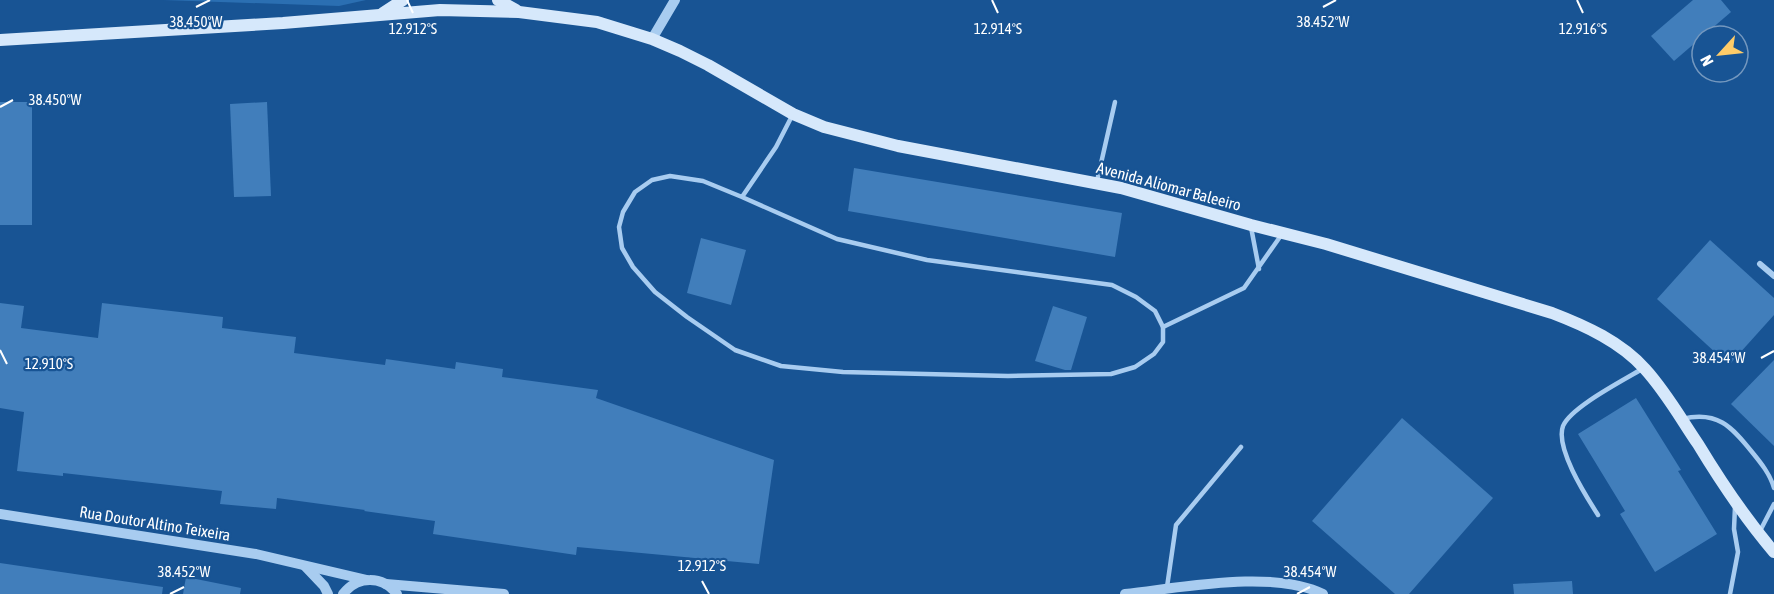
<svg xmlns="http://www.w3.org/2000/svg" width="1774" height="594" font-family="'Asap Condensed',sans-serif">
	<style>
		.green { fill: #2b6fb2 }
		.building { fill: #417ebb }
		.lines { fill: none; stroke-linecap: round; stroke-linejoin: round }
		.service { stroke: #a8ccf0; stroke-width: 4.5 }
		.minor { stroke: #a8ccf0; stroke-width: 6 }
		.tertiary { stroke: #a8ccf0; stroke-width: 10 }
		.secondary { stroke: #d6e8fb; stroke-width: 12 }
		.ticks { fill: none; stroke: #fff; stroke-width: 2 }
		.labels { text-anchor: middle; dominant-baseline: central; stroke-width: 4.5; stroke-linejoin: round; paint-order: stroke }
		.street-label { font-size: 16px; fill: #fff; stroke: #185494 }
		.ticks-label { font-size: 15px; text-anchor: middle; fill: #fff; stroke: #185494; stroke-width: 4.5; stroke-linejoin: round; paint-order: stroke }
	</style>
	<rect width="100%" height="100%" fill="#185494"/>
	<!-- green -->
	<path class="green" d="M163,0H366L339,6Z"/>
	<!-- building -->
	<g class="building">
		<path d="M1693,0H1721L1731,12L1674,61L1651,36Z"/>
		<rect x="0" y="102" width="32" height="123"/>
		<path d="M267,102L271,196L234,197L230,104Z"/>
		<path d="M854,168L1122,213L1115,257L848,211Z"/>
		<path d="M701,238L746,250L731,305L687,293Z"/>
		<path d="M1710,240L1774,298V315L1729,365L1657,299Z"/>
		<path d="M0,303L24,306L21,328L98,338L102,303L223,317L222,328L296,337L294,353L385,365L386,359L455,369L456,362L503,369L502,377L598,390L596,398L774,460L759,564L577,547L576,555L433,534L435,521L364,511L365,510L277,498L276,509L220,504L222,491L63,473V476L17,471L24,412L0,408Z"/>
		<path d="M1053,306L1087,317L1071,370H1065L1035,361Z"/>
		<path d="M1774,360V446L1731,404Z"/>
		<path d="M1636,398L1681,470L1678,471L1717,534L1655,572L1620,514L1625,511L1578,434Z"/>
		<path d="M1402,418L1493,498L1409,594H1395L1312,521Z"/>
		<path d="M0,563L163,587L162,594H0Z"/>
		<path d="M186,577L241,588L240,594H183Z"/>
		<path d="M1572,581L1573,594H1514L1513,584Z"/>
	</g>
	<g class="lines">
		<!-- service -->
		<g class="service">
			<path d="M1097,181L1115,102"/>
			<path d="M742,197L837,239L927,260L1112,285L1136,297L1155,311L1163,327V342L1154,354L1135,367L1111,374L1008,376L843,372L781,366L735,350L687,317L655,292L633,267L622,248L619,227L623,212L635,192L652,180L670,176L703,181L742,197L776,147L793,114"/>
			<path d="M1251,227L1259,269"/>
			<path d="M1163,327L1244,288L1282,234"/>
			<path d="M1682,419C1717,410 1732,427 1752,452C1761,463 1770,474 1774,488"/>
			<path d="M1598,515C1586,496 1555,448 1563,426C1571,407 1624,380 1642,369"/>
			<path d="M1760,531L1774,504"/>
			<path d="M1167,587L1176,525L1241,447"/>
			<path d="M1730,594L1738,552L1734,529L1735,507"/>
		</g>
		<!-- minor -->
		<path class="minor" d="M1760,264L1774,276"/>
		<!-- tertiary -->
		<g class="tertiary">
			<path d="M652,39L675,0"/>
			<path d="M0,514L256,554L367,580"/>
			<path d="M305,566L324,586L328,594"/>
			<path d="M386,584L504,594"/>
			<path d="M343,594C357,576 382,575 397,594"/>
			<path d="M1125,594C1181,588 1272,569 1323,594"/>
		</g>
		<!-- secondary -->
		<g class="secondary">
			<path d="M498,0L516,10"/>
			<path d="M383,13L403,0"/>
			<path d="M0,40L283,23L440,10L519,12L597,22L652,39L680,51L708,65L793,114L824,127L898,146L1121,188L1251,225L1326,244L1552,313C1586,326 1621,342 1645,369C1666,392 1681,419 1698,444C1721,482 1745,518 1774,552"/>
		</g>
	</g>
	<!-- ticks -->
	<path class="ticks" d="M407,0L413,13M992,0L998,13M1577,0L1583,13M196,7L210,0M1323,7L1336,0M0,107L13,100M0,350L7,364M1761,358L1774,351M702,581L709,594M170,594L184,587M1297,594L1310,587"/>
	<g class="labels">
		<!-- street labels -->
		<g class="street-label">
			<text transform="translate(1169 186) rotate(15)">Avenida Aliomar Baleeiro</text>
			<text transform="translate(155 523) rotate(9)">Rua Doutor Altino Teixeira</text>
		</g>
	</g>
	<g class="ticks-label">
		<text x="1323" y="27">38.452°W</text>
		<text x="196" y="27">38.450°W</text>
		<text x="413" y="34">12.912°S</text>
		<text x="998" y="34">12.914°S</text>
		<text x="1583" y="34">12.916°S</text>
		<text x="55" y="105">38.450°W</text>
		<text x="1719" y="363">38.454°W</text>
		<text x="49" y="369">12.910°S</text>
		<text x="702" y="571">12.912°S</text>
		<text x="184" y="577">38.452°W</text>
		<text x="1310" y="577">38.454°W</text>
	</g>
	<!-- north arrow -->
	<g transform="translate(1720 54) rotate(243)"><circle r="28" fill="#185494" stroke="#7498bf" stroke-width="1.5"/>
	<path d="M0-4.5L10 22L0 15L-10 22Z" fill="#ffcc68"/>
	<text y="-9" font-size="16" font-weight="bold" text-anchor="middle" fill="#ffffff">N</text>
	</g>
</svg>
